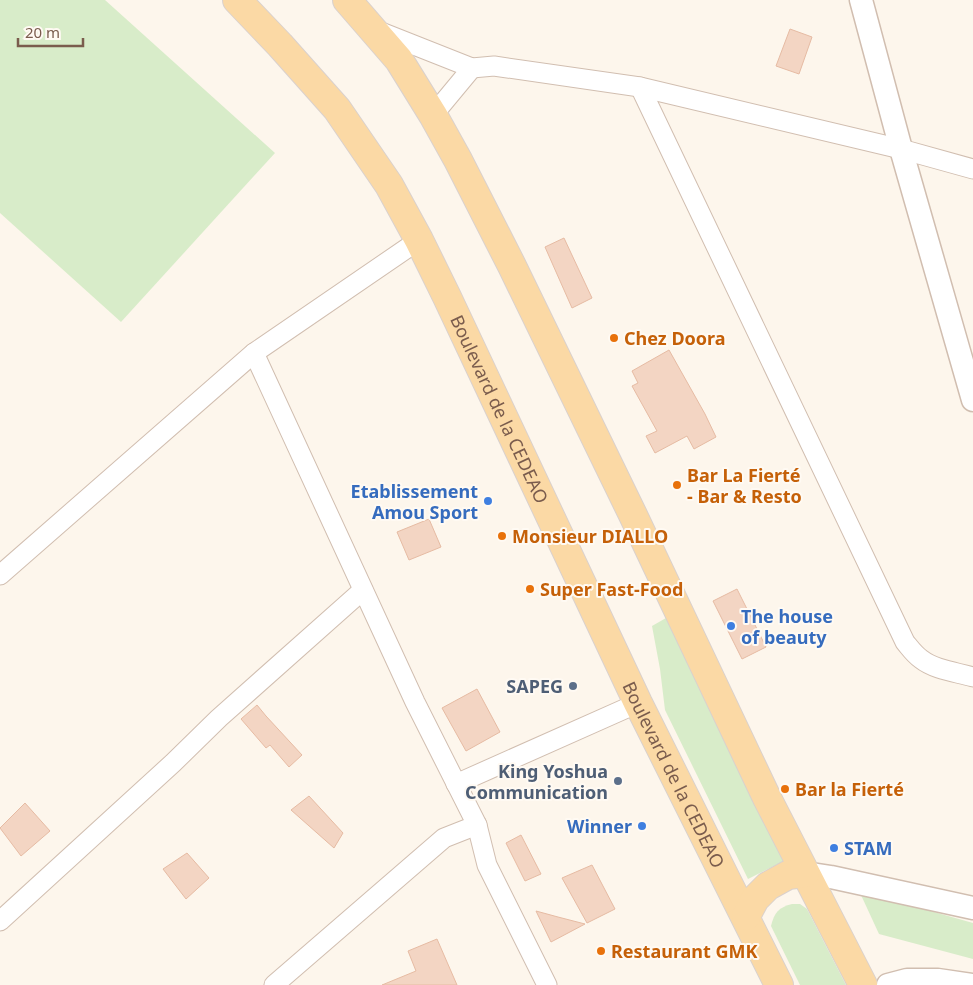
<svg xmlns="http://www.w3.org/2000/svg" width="973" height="985" font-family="'Noto Sans',sans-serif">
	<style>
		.green { fill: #d8ecc9 }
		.building { fill: #f3d5c3; stroke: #e6bba3 }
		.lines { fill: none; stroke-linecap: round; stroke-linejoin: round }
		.minor-casing { stroke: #d1beb0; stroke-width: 21 }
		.tertiary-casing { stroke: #d1beb0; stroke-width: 25 }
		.primary-casing { stroke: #dad1cd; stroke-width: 30 }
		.minor { stroke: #fff; stroke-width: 19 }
		.tertiary { stroke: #fff; stroke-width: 22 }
		.primary { stroke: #fbd9a5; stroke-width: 28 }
		.food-dot { fill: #e8710a; stroke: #fffaf3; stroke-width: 2 }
		.shop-dot { fill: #3f7fe0; stroke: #fffaf3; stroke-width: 2 }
		.service-dot { fill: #5c6f8a; stroke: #fffaf3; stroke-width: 2 }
		.labels { text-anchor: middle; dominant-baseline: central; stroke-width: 4; stroke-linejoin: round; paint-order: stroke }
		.food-label { font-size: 18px; font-weight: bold; fill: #c56008; stroke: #fffaf3; text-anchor: start }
		.street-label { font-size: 18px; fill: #7a5c4d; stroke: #fffaf3 }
		.shop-label { font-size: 18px; font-weight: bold; fill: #366cbe; stroke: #fffaf3; text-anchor: end }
		.service-label { font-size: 18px; font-weight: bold; fill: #4e5e75; stroke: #fffaf3; text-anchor: end }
	</style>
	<rect width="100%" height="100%" fill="#fdf6ec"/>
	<!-- green -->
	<g class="green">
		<path d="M0,0H105L275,153L121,322L0,213Z"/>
		<path d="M666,618L786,860L748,879L665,710L660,669L652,626Z"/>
		<path d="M863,892L973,923V959L879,934L861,895Z"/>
		<path d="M792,904H800L807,909L846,985H800L771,926C774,913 779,907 792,904Z"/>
	</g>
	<!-- building -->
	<g class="building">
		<path d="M790,29L812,37L799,74L776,66Z"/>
		<path d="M564,238L592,298L572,308L545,247Z"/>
		<path d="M669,350L705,414L716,437L694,449L687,436L655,453L646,436L657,431L632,386L638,383L632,371Z"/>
		<path d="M429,519L441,547L409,560L397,532Z"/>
		<path d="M737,589L766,647L742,659L713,601Z"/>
		<path d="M477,689L500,732L466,751L442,708Z"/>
		<path d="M257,705L266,716L302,755L289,767L270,745L266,748L241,719Z"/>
		<path d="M309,796L343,833L334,848L291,810Z"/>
		<path d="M25,803L50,831L21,856L0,828Z"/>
		<path d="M521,835L541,874L525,881L506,843Z"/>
		<path d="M187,853L209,878L186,899L163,869Z"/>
		<path d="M592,865L615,909L587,923L562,878Z"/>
		<path d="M536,911L558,917L585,924L551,942Z"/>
		<path d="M437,939L457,985H382L416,971L408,951Z"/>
	</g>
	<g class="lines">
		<defs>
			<g id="minor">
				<path d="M376,30L472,68L494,66L640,87L901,149L973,169"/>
				<path d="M640,87L905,642C910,648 914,654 921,659C935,670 956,672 973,677"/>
				<path d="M433,115L472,68"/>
				<path d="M254,353L415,702L477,825L487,865L547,985"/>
				<path d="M0,575L254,353L419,240"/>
				<path d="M456,784L638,703"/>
				<path d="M0,921L173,763L219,718L363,590"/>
				<path d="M274,985L444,838L477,825"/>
			</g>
			<g id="tertiary">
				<path d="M861,0L901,149L973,400"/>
				<path d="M805,873L831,877L973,908"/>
				<path d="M888,985L907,980H938L972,985"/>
			</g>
			<g id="primary">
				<path id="s1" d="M237,0L280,45L337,109L389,185L419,240L447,297L638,703L779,985"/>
				<path d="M347,0L399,60L433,115L458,160L512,266L632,513L767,798L863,985"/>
				<path d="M746,916L755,899L768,886L788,875L805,873"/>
			</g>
		</defs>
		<!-- minor casing -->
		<use href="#minor" class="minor-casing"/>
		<!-- tertiary casing -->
		<use href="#tertiary" class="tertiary-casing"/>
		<!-- primary casing -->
		<use href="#primary" class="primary-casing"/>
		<!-- minor -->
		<use href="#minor" class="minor"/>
		<!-- tertiary -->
		<use href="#tertiary" class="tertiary"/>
		<!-- primary -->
		<use href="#primary" class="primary"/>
	</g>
	<!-- markers -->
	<g class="food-dot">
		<circle cx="614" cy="338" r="5"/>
		<circle cx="677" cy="485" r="5"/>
		<circle cx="502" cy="536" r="5"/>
		<circle cx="530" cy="589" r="5"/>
		<circle cx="785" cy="789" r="5"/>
		<circle cx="601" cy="951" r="5"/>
	</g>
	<g class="shop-dot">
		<circle cx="488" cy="501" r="5"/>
		<circle cx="731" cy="626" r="5"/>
		<circle cx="642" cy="826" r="5"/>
		<circle cx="834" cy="848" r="5"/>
	</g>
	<g class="service-dot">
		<circle cx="573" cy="686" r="5"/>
		<circle cx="618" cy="781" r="5"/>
	</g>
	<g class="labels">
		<!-- food labels -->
		<g class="food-label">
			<text x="624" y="338">Chez Doora</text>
			<text x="687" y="475">Bar La Fierté<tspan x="687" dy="21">- Bar &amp; Resto</tspan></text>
			<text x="512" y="536">Monsieur DIALLO</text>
			<text x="540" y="589">Super Fast-Food</text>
			<text x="795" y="789">Bar la Fierté</text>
			<text x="611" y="951">Restaurant GMK</text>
		</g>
		<!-- street labels -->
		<g class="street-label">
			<text stroke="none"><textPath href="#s1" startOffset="490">Boulevard de la CEDEAO</textPath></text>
			<text stroke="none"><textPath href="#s1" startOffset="895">Boulevard de la CEDEAO</textPath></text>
		</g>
		<!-- shop labels -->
		<g class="shop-label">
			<text x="478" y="491">Etablissement<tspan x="478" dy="21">Amou Sport</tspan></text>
			<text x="741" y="616" text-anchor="start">The house<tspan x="741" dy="21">of beauty</tspan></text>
			<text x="632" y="826">Winner</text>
			<text x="844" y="848" text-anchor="start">STAM</text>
		</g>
		<!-- service labels -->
		<g class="service-label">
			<text x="563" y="686">SAPEG</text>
			<text x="608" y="771">King Yoshua<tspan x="608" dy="21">Communication</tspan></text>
		</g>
	</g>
	<!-- scale -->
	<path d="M18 38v8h65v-8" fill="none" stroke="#7a5c4d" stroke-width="2.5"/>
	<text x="25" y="38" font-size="15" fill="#7a5c4d" stroke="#fffaf3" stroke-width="4" paint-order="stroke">20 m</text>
</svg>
